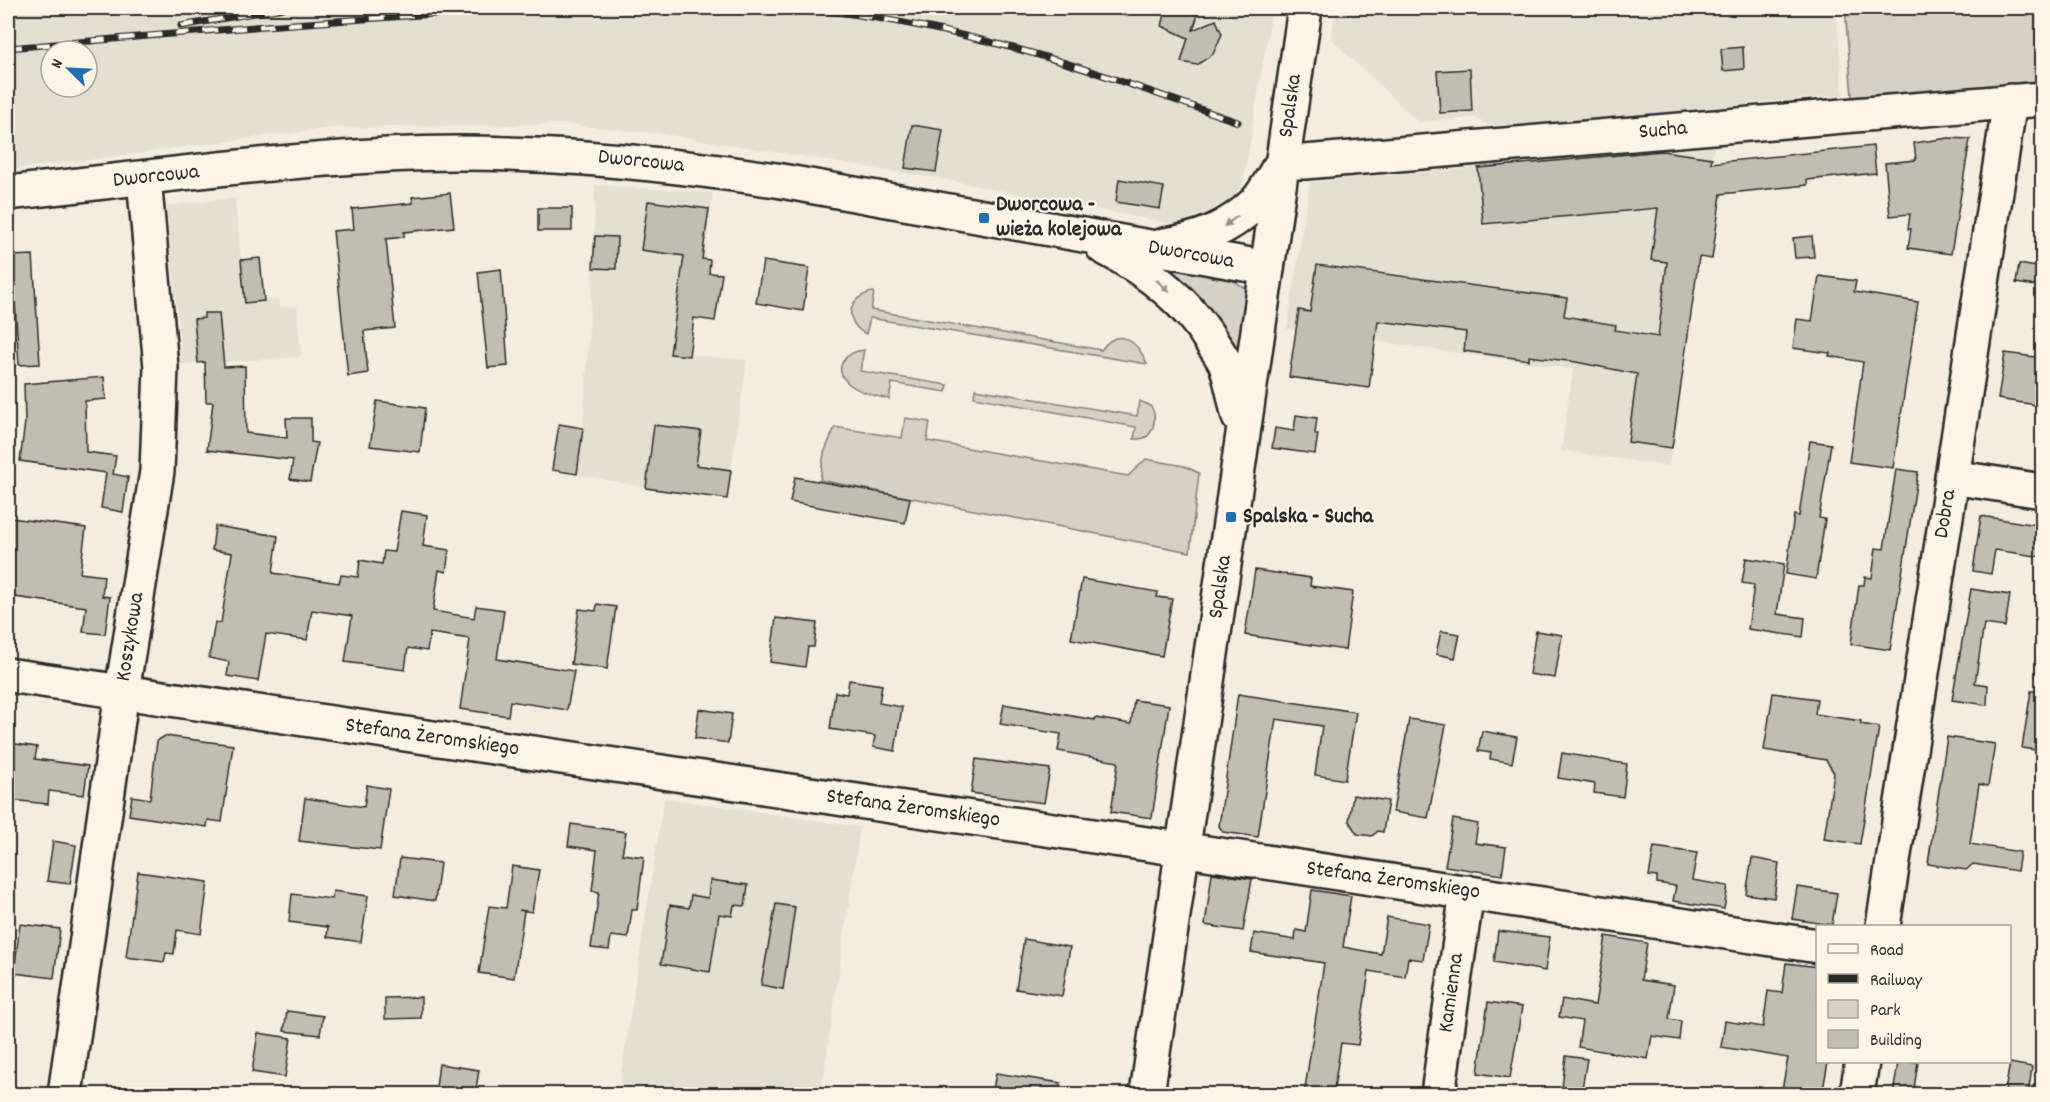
<svg xmlns="http://www.w3.org/2000/svg" width="2050" height="1102" font-family="Dekko,sans-serif">
	<style>
		.built { fill: #e5dfd0; fill-rule: evenodd }
		.green { fill: #d6d1c4; stroke: #807e78; stroke-width: 1.5 }
		.building { fill: #c2bdb1; stroke: #2b2b2b; stroke-width: 1.5 }
		.lines { fill: none; stroke-linecap: round; stroke-linejoin: round }
		.minor-casing { stroke: #2b2b2b; stroke-width: 38 }
		.minor { stroke: #fcf5e5; stroke-width: 33 }
		.rail-casing { stroke: #2b2b2b; stroke-width: 7 }
		.rail { stroke: #fcf5e5; stroke-width: 4.5; stroke-dasharray: 14; stroke-linecap: butt }
		.oneway { fill: #949088 }
		.poi-dot { fill: #1f6fb2; stroke: #fcf5e5; stroke-width: 2 }
		.labels { text-anchor: middle; dominant-baseline: central; stroke-width: 4.5; stroke-linejoin: round; paint-order: stroke }
		.street-label { font-size: 22px; fill: #2b2b2b; stroke: #fcf5e5 }
		.poi-label { font-size: 22px; font-weight: bold; fill: #2b2b2b; stroke: #fcf5e5; text-anchor: start }
	</style>
	<rect width="100%" height="100%" fill="#f4edde"/>
	<filter id="ink" filterUnits="userSpaceOnUse"><feTurbulence type="fractalNoise" baseFrequency=".0167" numOctaves="2"/><feDisplacementMap in="SourceGraphic" scale="12" xChannelSelector="R" yChannelSelector="G"/><feConvolveMatrix kernelMatrix="1 2 1 2 8 2 1 2 1" color-interpolation-filters="sRGB"/></filter>
	<g filter="url(#ink)">
		<!-- built -->
		<g class="built">
			<path d="M8,8H1272L1243,184L1234,196L1221,208L1204,217L1186,222L1167,223L952,181L664,134L563,124L330,128L8,170ZM51,51H87V87H51Z"/>
			<path d="M1336,8H1836L1843,95L1496,128L1474,118L1418,122L1331,39Z"/>
			<path d="M1714,147L1669,466L1561,451L1573,369L1287,329L1310,182Z"/>
			<path d="M595,185L713,193L689,355L747,360L727,499L646,488L577,474L583,428L593,268Z"/>
			<path d="M235,198L245,302L279,299L280,307L297,306L301,357L182,364L167,206Z"/>
			<path d="M664,798L860,827L821,1094H618Z"/>
		</g>
		<!-- green -->
		<g class="green">
			<path d="M1845,8H2042V82L1852,97Z"/>
			<path d="M1178,270L1234,281L1245,288L1248,296L1238,352L1235,356L1169,274L1172,271Z"/>
			<path d="M874,292L871,310L1101,350C1119,325 1138,342 1147,364L870,318L866,334C842,322 848,295 874,292Z"/>
			<path d="M864,350L860,371L948,385L946,392L892,383L889,399C876,396 858,392 848,383C832,368 845,352 864,350Z"/>
			<path d="M975,389L1137,416L1140,401C1141,402 1148,404 1149,405C1158,412 1155,434 1144,438C1141,439 1137,439 1134,439L1136,427L974,397Z"/>
			<path d="M905,418L930,422L927,441L1128,476L1146,459L1184,466L1199,473L1190,552L820,480L824,453L835,427L902,438Z"/>
		</g>
		<!-- building -->
		<g class="building">
			<path d="M1179,8H1200L1193,30L1216,20L1222,34L1213,54L1197,65L1181,62L1188,38L1162,26L1165,14Z"/>
			<path d="M1743,47L1744,69L1723,71L1721,49Z"/>
			<path d="M1470,69L1472,111L1440,113L1437,71Z"/>
			<path d="M912,125L943,130L936,172L905,168Z"/>
			<path d="M1949,138L1970,139L1951,254L1908,248L1911,229H1908L1910,214L1890,216L1885,163L1916,160L1914,143Z"/>
			<path d="M1873,146L1876,173L1807,180V185L1721,194L1712,259L1699,257L1672,448L1628,442L1637,374L1576,362L1529,356V360L1464,351L1466,332L1378,321L1369,388L1289,377L1299,310L1310,312L1317,265L1567,298L1564,316L1616,325L1615,330L1658,337L1667,262L1651,260L1658,208L1483,224L1478,168L1662,151L1712,158L1711,163Z"/>
			<path d="M1119,179L1164,187L1160,209L1116,202Z"/>
			<path d="M450,193L454,227L404,232V237L386,239L395,328L364,331L368,373L348,376L333,231L354,229L352,209L413,203L412,197Z"/>
			<path d="M648,201L709,209L702,259L710,260L709,273L722,274L715,321L694,318L689,356L670,354L684,256L641,250Z"/>
			<rect x="538" y="208" width="34" height="23"/>
			<path d="M595,236L617,237L616,269L593,268Z"/>
			<path d="M1812,236L1814,257L1795,258L1793,238Z"/>
			<path d="M33,255L40,364L19,365L12,256Z"/>
			<path d="M260,258L264,301L245,303L241,260Z"/>
			<path d="M763,261L809,268L803,311L756,303Z"/>
			<path d="M2019,264L2043,268V287L2016,283Z"/>
			<path d="M501,269L508,366L488,368L478,272Z"/>
			<path d="M1819,276L1856,281L1854,292L1918,302L1893,468L1849,462L1863,362L1829,356L1830,353L1793,348L1797,319L1812,321Z"/>
			<path d="M204,313H219L224,367L245,366L246,433L287,438L286,418H311V442L317,443L310,482L290,479L293,460L207,450L213,402H206L205,362L198,363L194,319L204,318Z"/>
			<path d="M2005,353L2043,358V406L1998,399Z"/>
			<path d="M104,377L106,399L85,401L86,452L116,456L113,474L128,477L123,512L101,508L106,473L20,461L25,422L24,384Z"/>
			<path d="M377,401L425,408L420,452L370,446Z"/>
			<path d="M1296,415L1317,418L1315,434H1318L1315,454L1272,448L1275,428L1294,431Z"/>
			<path d="M559,424L583,428L577,474L552,470Z"/>
			<path d="M654,425L701,431L696,465L731,470L727,499L646,488Z"/>
			<path d="M1810,441L1831,444L1819,518L1825,519L1816,579L1786,574L1794,515L1799,516Z"/>
			<path d="M1896,469L1918,472L1890,650L1851,644L1859,585H1864L1865,577L1872,578L1876,548L1884,549Z"/>
			<path d="M795,477L910,498L905,523L790,502Z"/>
			<path d="M401,511L427,515L423,546L449,550L446,572L439,570L433,611L474,618L476,606L504,610L497,659L574,671L567,710L510,701L508,716L460,709L470,639L430,633L427,651L408,648L405,670L345,662L352,616L312,610L307,640L266,634L258,681L227,676L229,662L209,658L215,622L221,623L232,553L212,550L215,526L278,536L273,573L339,583L341,575L358,577L360,560L382,564L384,551L394,552Z"/>
			<path d="M1981,516L2043,526V557L1995,550L1991,574L1973,571Z"/>
			<path d="M11,518L86,528L80,573L104,576L102,596L110,597L105,634L83,632L86,607L8,596V544Z"/>
			<path d="M1746,558L1784,564L1777,614L1805,618L1803,637L1748,629L1754,585L1742,583Z"/>
			<path d="M1255,570L1311,578L1310,586L1353,592L1345,650L1245,635Z"/>
			<path d="M1082,579L1158,592L1157,597L1172,599L1162,656L1071,639Z"/>
			<path d="M1971,589L2010,595L2005,627L1984,624L1975,683L1988,685L1987,705L1952,700Z"/>
			<path d="M597,604L616,607L607,669L571,664L579,609L596,611Z"/>
			<path d="M776,618L817,623L814,647H808L805,667L770,662Z"/>
			<path d="M1441,631L1460,634L1455,658L1436,654Z"/>
			<path d="M1536,631L1562,635L1555,678L1529,674Z"/>
			<path d="M849,680L882,685L879,703L902,707L895,751L873,747L875,736L830,729L835,692L847,694Z"/>
			<path d="M2031,691H2043V751L2022,748Z"/>
			<path d="M1773,693L1817,699L1815,714L1861,721V724L1879,727L1860,844L1824,839L1834,773L1826,760L1764,750Z"/>
			<path d="M1238,694L1356,712L1345,780L1315,775L1322,726L1276,719L1258,837L1223,832L1219,826Z"/>
			<path d="M1134,700L1169,705L1152,818L1111,812L1118,762L1058,751L1061,734L1000,724L1004,704L1095,720V718L1131,724Z"/>
			<path d="M699,709L732,714L728,743L695,738Z"/>
			<path d="M1409,719L1446,725L1428,818L1393,812Z"/>
			<path d="M1482,731L1517,737L1512,763L1490,759L1491,753L1478,751Z"/>
			<path d="M165,736L233,745L222,822L208,820L207,827L129,815L132,796L150,799L157,741Z"/>
			<path d="M1947,737L1995,744L1988,786L1979,784L1970,844L2020,852L2017,871L1973,864L1966,870L1928,864Z"/>
			<path d="M8,743L37,747L35,759L88,766L84,795L49,791L48,804L11,800L14,776L8,775Z"/>
			<path d="M1562,753L1627,764L1623,797L1594,793L1595,784L1558,778Z"/>
			<path d="M976,759L1050,769L1044,803L971,793Z"/>
			<path d="M367,785L389,789L380,850L299,841L305,798L364,807Z"/>
			<path d="M1353,795L1388,801L1383,832L1378,831L1372,836L1357,834L1349,821Z"/>
			<path d="M1453,819L1478,824L1475,843L1506,847L1502,875L1445,866Z"/>
			<path d="M571,824L626,832L622,854L644,857L637,910H632L628,938L611,936L609,950L591,948L599,892L592,891L597,850L568,846Z"/>
			<path d="M53,841L76,845L70,884L47,881Z"/>
			<path d="M1654,847L1697,853L1692,880L1728,886L1724,909L1673,901L1676,886L1657,883V877L1649,876Z"/>
			<path d="M400,858L440,863L435,901L395,895Z"/>
			<path d="M1752,858L1779,863L1774,898L1746,894Z"/>
			<path d="M512,866L539,870L532,912L519,910L524,911L514,978L479,973L489,906L506,908Z"/>
			<path d="M138,872L208,882L201,934L177,930L174,954L166,953L164,962L126,957Z"/>
			<path d="M1212,873L1252,879L1243,931L1205,925Z"/>
			<path d="M710,880L748,885L745,906L734,905L732,916L719,914L710,972L661,964L670,905L689,908L691,895L708,898Z"/>
			<path d="M1797,887L1837,893L1832,925L1792,919Z"/>
			<path d="M1312,890L1351,896L1343,947L1381,954L1387,917L1429,924L1423,960L1408,958L1405,977L1369,971L1358,1045L1341,1043L1333,1095H1304L1324,963L1251,952L1254,933L1295,940L1296,930L1306,932Z"/>
			<path d="M333,891L368,896L361,942L327,937L328,927L289,922L292,894L332,899Z"/>
			<path d="M776,904L795,907L783,989L761,985Z"/>
			<path d="M20,924L60,929L54,978L14,973Z"/>
			<path d="M1498,931L1550,937L1545,971L1494,962Z"/>
			<path d="M1606,936L1647,943L1641,980L1674,985L1669,1019L1681,1021L1679,1040L1652,1036L1648,1059L1578,1047L1582,1021L1559,1017L1562,999L1595,1005Z"/>
			<path d="M1024,939L1070,947L1062,996L1016,989Z"/>
			<path d="M1786,963L1818,967V1062H1828L1822,1095H1781L1788,1058L1721,1047L1725,1021L1763,1027L1768,991L1782,993Z"/>
			<path d="M421,997V1018L385,1019V998Z"/>
			<path d="M1488,1002L1522,1007L1510,1078L1478,1073Z"/>
			<path d="M287,1011L323,1016L320,1035L284,1031Z"/>
			<path d="M258,1033L291,1038L285,1077L252,1072Z"/>
			<path d="M1566,1056L1587,1059L1581,1095H1561Z"/>
			<path d="M1898,1062H1918L1913,1095H1893Z"/>
			<path d="M2010,1063L2032,1067L2028,1095L2005,1091Z"/>
			<path d="M439,1064L479,1070L475,1095H435Z"/>
			<path d="M996,1073L1061,1083L1060,1095H992Z"/>
		</g>
		<g class="lines">
			<defs>
				<g id="minor">
					<path d="M1283,162H1305L2042,99"/>
					<path d="M8,193C134,179 260,162 387,155C517,148 647,161 776,180L1267,268"/>
					<path d="M1164,245C1199,240 1228,229 1254,204C1264,195 1271,180 1278,169"/>
					<path d="M1103,247C1147,270 1187,300 1213,344C1218,351 1224,359 1227,368C1232,383 1235,401 1239,417"/>
					<path d="M1952,477L2042,491"/>
					<path d="M8,675L1154,845L1818,946"/>
					<path d="M1883,926L2010,101"/>
					<path d="M65,1094L122,692L157,471L161,367L144,178"/>
					<path d="M1147,1094L1305,8"/>
					<path d="M1438,1094L1467,892"/>
					<path d="M1857,1094L1862,1062"/>
				</g>
			</defs>
			<!-- minor casing -->
			<use href="#minor" class="minor-casing"/>
			<!-- minor -->
			<use href="#minor" class="minor"/>
			<defs>
				<g id="rail">
					<path d="M802,8C875,15 946,30 1017,49C1092,69 1164,97 1238,122"/>
					<path d="M181,26L283,8"/>
					<path d="M8,48L265,26L519,8"/>
				</g>
			</defs>
			<!-- rail casing -->
			<use href="#rail" class="rail-casing"/>
			<!-- rail -->
			<use href="#rail" class="rail"/>
		</g>
		<!-- one-way arrows -->
		<defs><path id="oneway-solid" d="M-6-.8H1V-3.2L6.5 0L1 3.2V.8H-6Z" transform="scale(1.5)"/></defs>
		<g class="oneway">
			<use href="#oneway-solid" transform="translate(1231 221) rotate(143)"/>
			<use href="#oneway-solid" transform="translate(1163 286) rotate(42)"/>
		</g>
	</g>
	<!-- markers -->
	<g class="poi-dot">
		<rect x="978" y="212" width="12" height="12" rx="3"/>
		<rect x="1225" y="511" width="12" height="12" rx="3"/>
	</g>
	<g class="labels">
		<!-- street labels -->
		<g class="street-label">
			<text transform="translate(1291 106) rotate(-82)">Spalska</text>
			<text transform="translate(1663 131) rotate(-5)">Sucha</text>
			<text transform="translate(641 162) rotate(6)">Dworcowa</text>
			<text transform="translate(156 177) rotate(-6)">Dworcowa</text>
			<text transform="translate(1191 255) rotate(10)">Dworcowa</text>
			<text transform="translate(1946 514) rotate(-81)">Dobra</text>
			<text transform="translate(1221 587) rotate(-82)">Spalska</text>
			<text transform="translate(131 637) rotate(-81)">Koszykowa</text>
			<text transform="translate(432 738) rotate(8)">Stefana Żeromskiego</text>
			<text transform="translate(913 809) rotate(8)">Stefana Żeromskiego</text>
			<text transform="translate(1393 881) rotate(8)">Stefana Żeromskiego</text>
			<text transform="translate(1452 993) rotate(-82)">Kamienna</text>
		</g>
		<!-- poi labels -->
		<g class="poi-label">
			<text x="996" y="205">Dworcowa -<tspan x="996" dy="25">wieża kolejowa</tspan></text>
			<text x="1243" y="517">Spalska - Sucha</text>
		</g>
	</g>
	<!-- margin -->
	<rect width="2050" height="1102" fill="none" stroke="#fcf5e5" stroke-width="30"/>
	<rect x="15" y="15" width="2020" height="1072" fill="none" stroke="#2b2b2b" stroke-width="2" filter="url(#ink)"/>
	<!-- legend -->
	<rect x="1816" y="925" width="195" height="138" fill="#fcf5e5" stroke="#a8a49b" stroke-width="1.5"/>
	<rect x="1828" y="944" width="30" height="9" fill="#fcf5e5" stroke="#a8a49b" stroke-width="1.5"/>
	<text x="1870" y="955" font-size="18" fill="#2b2b2b">Road</text>
	<rect x="1828" y="974" width="30" height="9" fill="#2b2b2b" stroke="#a8a49b" stroke-width="1.5"/>
	<text x="1870" y="985" font-size="18" fill="#2b2b2b">Railway</text>
	<rect x="1828" y="1000" width="30" height="18" fill="#d6d1c4" stroke="#a8a49b" stroke-width="1.5"/>
	<text x="1870" y="1015" font-size="18" fill="#2b2b2b">Park</text>
	<rect x="1828" y="1030" width="30" height="18" fill="#c2bdb1" stroke="#a8a49b" stroke-width="1.5"/>
	<text x="1870" y="1045" font-size="18" fill="#2b2b2b">Building</text>
	<!-- north arrow -->
	<g transform="translate(69 69) rotate(294)"><circle r="28" fill="#fcf5e5" stroke="#a8a49b" stroke-width="1.5"/>
	<path d="M0-4.5L10 22L0 15L-10 22Z" fill="#1f6fb2"/>
	<text y="-9" font-size="16" font-weight="bold" text-anchor="middle" fill="#2b2b2b">N</text>
	</g>
</svg>
